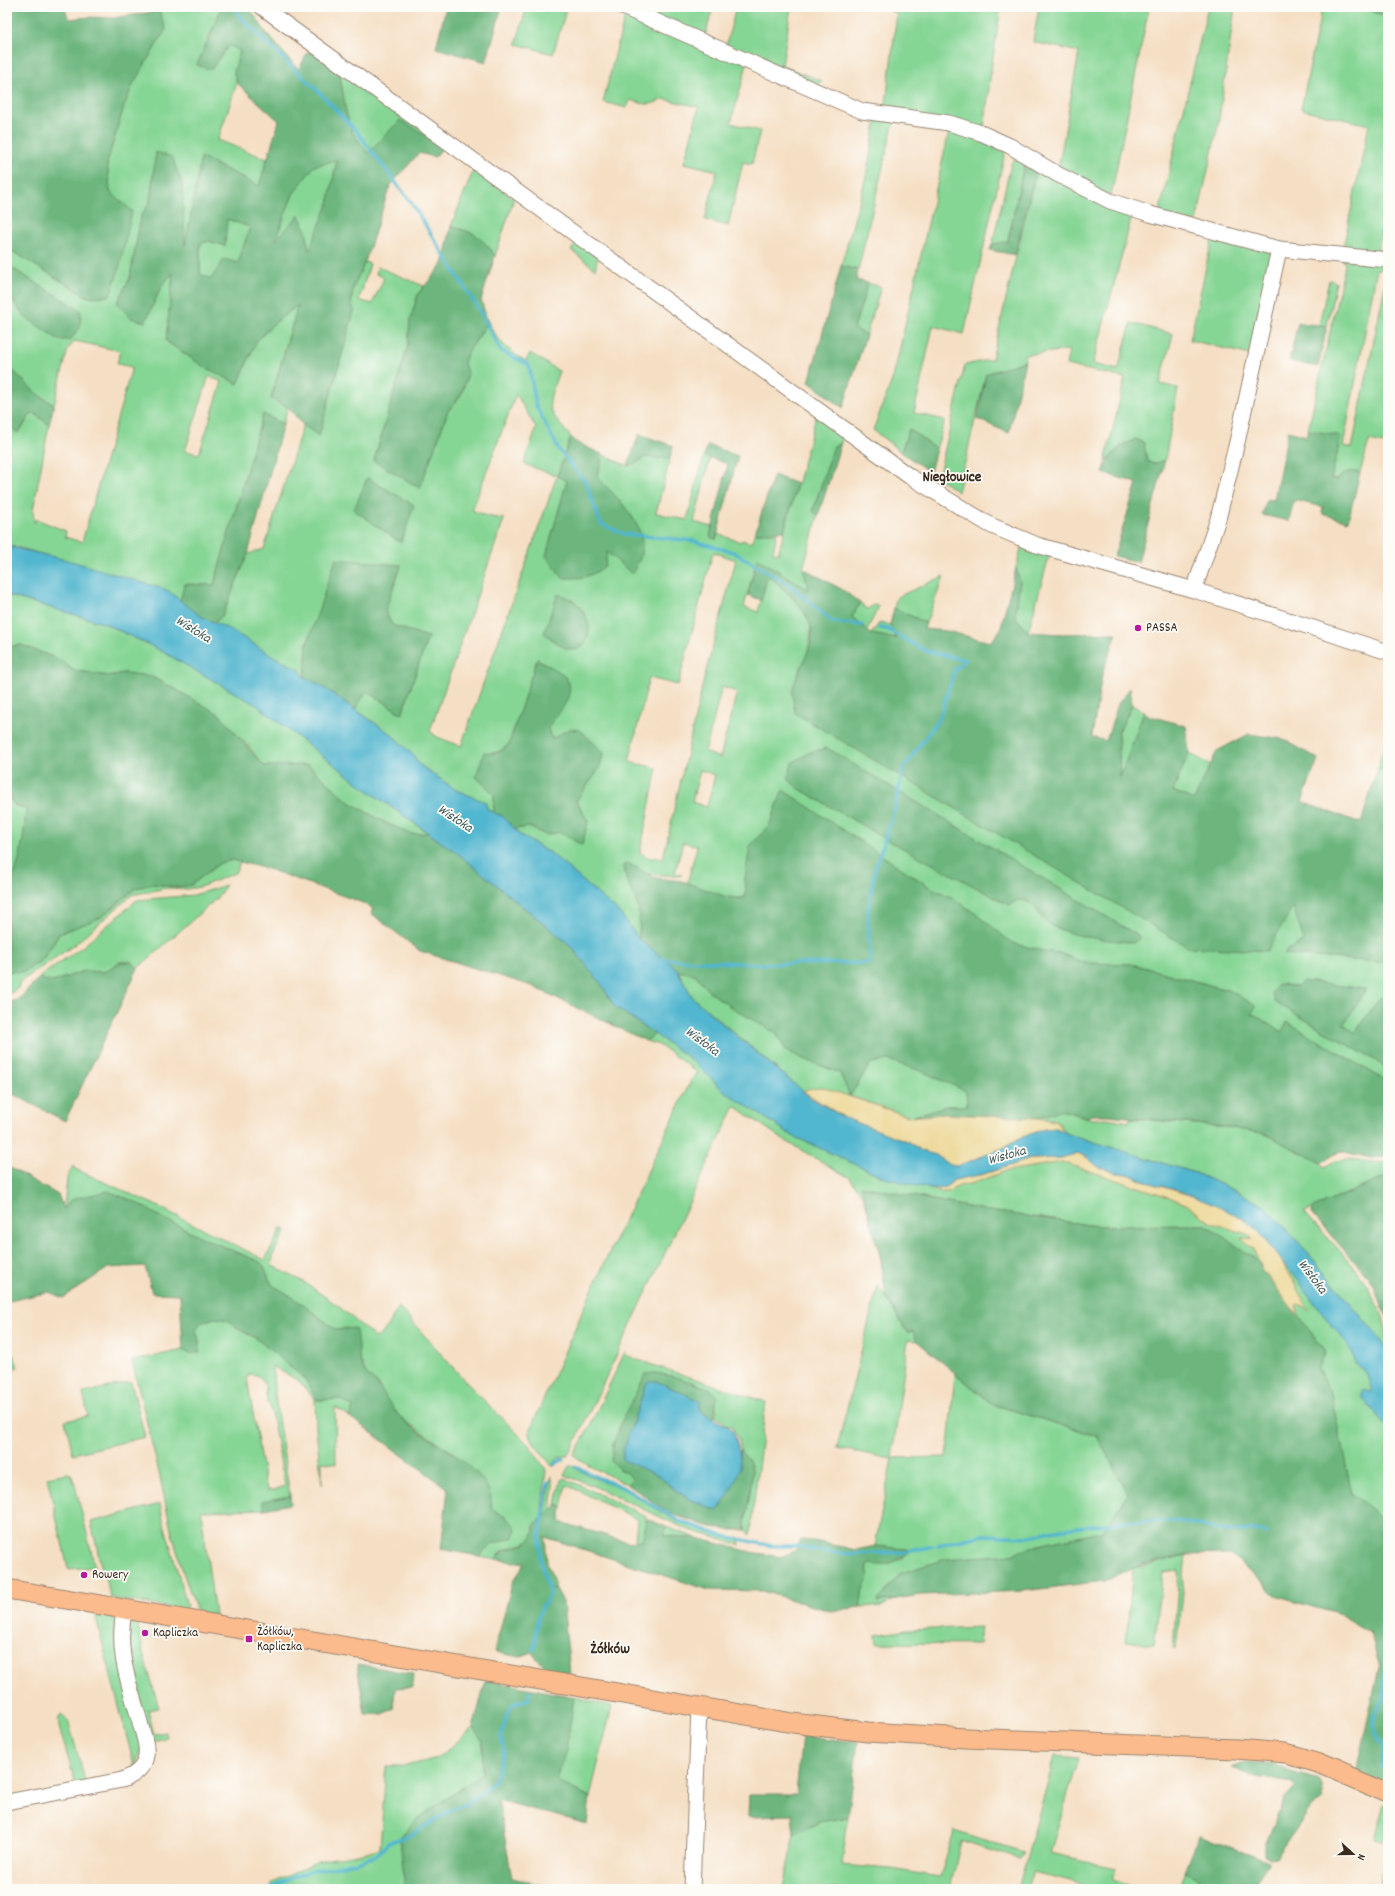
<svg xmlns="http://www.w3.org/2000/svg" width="1395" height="1896" font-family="Dekko,sans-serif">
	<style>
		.green { fill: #85d594; stroke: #608059; fill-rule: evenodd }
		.forest { fill: #6cb67e; stroke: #54704e; fill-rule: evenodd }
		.sand { fill: #eeda9e; stroke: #94825e }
		.water { fill: #51b6cf; stroke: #467076 }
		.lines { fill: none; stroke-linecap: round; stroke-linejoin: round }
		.stream { stroke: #51b6cf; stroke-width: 3.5 }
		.minor-casing { stroke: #988471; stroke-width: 17 }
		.major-casing { stroke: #988471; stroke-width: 21 }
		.minor { stroke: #fff; stroke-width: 15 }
		.major { stroke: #fbbb8c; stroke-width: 19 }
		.poi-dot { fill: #b5179e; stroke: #fdfcf7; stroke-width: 1.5 }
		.labels { text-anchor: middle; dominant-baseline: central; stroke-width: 3.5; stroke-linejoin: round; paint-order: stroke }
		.poi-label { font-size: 13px; fill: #3b2a1e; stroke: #fdfcf7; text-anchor: start }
		.water-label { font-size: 14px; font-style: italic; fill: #435b5c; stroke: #fdfcf7 }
		.quarter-label { font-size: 15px; font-weight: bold; fill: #3b2a1e; stroke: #fdfcf7 }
	</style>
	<rect width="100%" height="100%" fill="#fdfcf7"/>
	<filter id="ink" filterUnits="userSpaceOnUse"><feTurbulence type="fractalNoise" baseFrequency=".025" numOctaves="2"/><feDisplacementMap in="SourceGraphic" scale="8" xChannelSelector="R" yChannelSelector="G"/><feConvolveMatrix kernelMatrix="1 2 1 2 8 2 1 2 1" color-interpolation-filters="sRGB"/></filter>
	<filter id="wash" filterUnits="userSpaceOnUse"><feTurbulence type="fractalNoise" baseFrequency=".012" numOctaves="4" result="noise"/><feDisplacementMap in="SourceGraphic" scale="16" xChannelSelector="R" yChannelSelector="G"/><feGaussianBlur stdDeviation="0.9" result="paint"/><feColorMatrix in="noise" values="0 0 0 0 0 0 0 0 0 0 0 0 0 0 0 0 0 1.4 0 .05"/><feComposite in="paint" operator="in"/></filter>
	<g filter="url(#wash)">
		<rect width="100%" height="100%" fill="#f5dfc4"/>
		<!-- green -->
		<g class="green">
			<path d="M159,7H222L197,65L229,45L240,51L234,72L237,83L218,140L267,159L259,186L201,157L185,249L156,152L150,202L141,216L130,278L117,303L145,322L162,285L173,273L166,341L203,366L238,384L256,342L272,325L298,304L271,398L288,407L283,424L263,414L214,585L185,584L180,601L167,590L17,547L7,546V423L18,433C24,427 27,419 33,412L49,425L33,510L34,523L36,519L66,531L65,537L82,542L132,367L117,364L120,351L75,341L68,349L54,405L37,394L7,365V293L25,317L81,311L7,265V248L88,297L110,192L107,163L123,109L133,84L166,29L159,11ZM209,376L222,382L199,454L185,451Z"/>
			<path d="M527,7H567L553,54L516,44Z"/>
			<path d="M633,7H713L706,33L702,38Z"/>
			<path d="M736,7H791L782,66L822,81L817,86L726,46Z"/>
			<path d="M891,7H1001L992,63L984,130L885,111L897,13L891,12Z"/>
			<path d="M1039,7H1149L1111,196L1058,170L1079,52L1033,42Z"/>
			<path d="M1208,7H1235L1218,126L1196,223L1159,214Z"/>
			<path d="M1322,7H1362L1388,18V202L1377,255L1342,253L1369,125L1301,109Z"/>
			<path d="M626,12L747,64L731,123L760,131L752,164L743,162L728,226L705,220L717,171L684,163L699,107L663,99C649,107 644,104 630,100L627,108L603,102Z"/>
			<path d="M339,70L444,146L368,153L352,133L346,112Z"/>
			<path d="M877,118L894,121L858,270L841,266L865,181Z"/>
			<path d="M950,127L1005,152L1004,157L964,334L933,326L914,413L945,420L936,449L909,429L901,452L873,430L893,378Z"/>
			<path d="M1016,157L1025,160L1008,241L992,245L1011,164Z"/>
			<path d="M337,160L328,205L309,252L306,231L274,242L293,194L314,166Z"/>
			<path d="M1037,166L1133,212L1093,364L1118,370L1131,323L1173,334L1160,384L1178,388L1165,460L1153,464L1147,461L1144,443L1123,444L1105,462L1125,378L1066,365L1069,350L1024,355L1025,361L986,374L958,492L938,478L965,365L992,359Z"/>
			<path d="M474,169L514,199L495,256C480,234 475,234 451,226Z"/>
			<path d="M227,219L250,227L238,264L211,279L200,274V244L208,241Z"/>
			<path d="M1213,235L1271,251L1250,355L1190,340Z"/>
			<path d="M577,243L598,257L595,269L571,250Z"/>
			<path d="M1343,259L1388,264V270L1377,269L1343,446L1352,448L1388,271V445L1369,441L1360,473C1352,470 1342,474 1336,480L1331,479L1341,436L1308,430L1345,265Z"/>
			<path d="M365,262L370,264L359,300L372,304L384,278L376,274L378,267L424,286L418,294L410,321L408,345L374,460L420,488L448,411L461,395L468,374L463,364L466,356L488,322C499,341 506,350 526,361L530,353L559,371C546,408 545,407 571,437L557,476L567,481L546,556L607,551L632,573L640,558L633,518L597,476L603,455L628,466L638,462L645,457L670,459L656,513L687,520L704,456L710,458L694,522L712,527L710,537L716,539L718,534L741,542L742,540L751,543L755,533H777L773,552L778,554L817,413L844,433L841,443L834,446L813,511L818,516L803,568L809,590L757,559L744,607L758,612L768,575C781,587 811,610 811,630C811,650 800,671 793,689L1293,906L1304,941L1286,951L1285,954L1388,963V1002L1380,998L1355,1033L1344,1024L1366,989L1291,987L1284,984L1275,1002L1388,1068V1082L1287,1022L1283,1033L1206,984L1131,964L1085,963L1059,953L1043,951L1012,943L953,898L928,886L783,791L769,826L757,838L745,878L746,896C734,903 700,889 687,884L697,846L683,842L675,873L682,875L678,876L648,874L624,865C625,882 632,889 637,904C641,914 639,928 639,939L620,913L553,855L519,834L514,829L529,827L546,835L560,832L582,845L588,821L576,801L599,769L569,729L554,738L550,736L548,727L554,719L561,673L537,659L509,744C500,752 496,754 484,753L476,777L494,794V813L488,810L485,802L456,790L420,765L412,754L391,734L355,709L366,690L402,714L428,637L392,625L385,611L401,566L315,622L307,644L305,678L300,670L280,660L229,629L214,623L222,616L248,554L264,549L303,425L319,436L354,311C347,294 358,277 365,262ZM516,394L536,428L524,464L557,476L461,746L437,737L430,731L504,519L486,516L472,510ZM713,552L736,560L704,679L663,858H650L640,853L657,768L629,762L649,678L678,685ZM722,687L737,692L720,758L705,752ZM700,770L715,775L707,807L692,802ZM788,779L910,799L1140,937L1048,923C1039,911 1033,901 1018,899L893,843L798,788Z"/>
			<path d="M1329,280L1336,282L1327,326L1319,325Z"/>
			<path d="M868,283L881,287L866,335L854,328Z"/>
			<path d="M1022,544L1050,553L1028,632L1015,616L1020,582L1016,568Z"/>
			<path d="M944,576L926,623L894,608L897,597Z"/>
			<path d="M7,595L103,623L156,648L258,706L363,787L428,833L411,834L388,824L349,802L308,765L264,767L247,744L196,702L175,689L150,676L124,673L108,676L73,670L61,660L21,645L7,647Z"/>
			<path d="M860,603L867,609L875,605L879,606L867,630L852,617Z"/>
			<path d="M880,622L890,625L896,639L871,634Z"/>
			<path d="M1132,705L1144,712L1120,778L1118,733Z"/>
			<path d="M1383,750L1388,751V770L1378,768Z"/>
			<path d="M1189,753L1211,765L1194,800L1173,791Z"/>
			<path d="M7,794L14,805L26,809C24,837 21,866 7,891Z"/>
			<path d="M233,860L240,862L235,873L200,887L187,889L166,888L132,895L74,945L21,981L17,989L7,995V971L24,972L43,959L60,933L86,923L113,908L136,888L154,884L178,887L191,885L220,863Z"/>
			<path d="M226,885L216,899L138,968L132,962H120L104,972L84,971L53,982L41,979L42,975L82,947L137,900L194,895Z"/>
			<path d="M678,971L695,974L710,992L731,1007L776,1033L785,1049L801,1058L840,1073L850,1096L871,1063L888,1060L921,1071L966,1091L967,1106H946L911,1117L850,1096L808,1089L803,1091L693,998Z"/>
			<path d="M655,1034L692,1060L724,1091L793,1136L888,1179L930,1188L938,1192H947L959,1186L973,1183L1006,1171L1062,1162L1169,1197L1186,1204L1210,1222L1247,1234L1254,1239L1241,1238L1253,1249L1264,1272L1254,1258L1206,1225L1096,1226L983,1210L862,1186L864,1198L850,1178L782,1139L735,1106L579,1434L568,1456L558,1458L552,1466L530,1439L529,1432L596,1281L691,1080L697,1072L659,1045L646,1041Z"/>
			<path d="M1061,1110L1092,1119L1107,1118L1129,1122L1130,1118L1225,1127L1263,1133L1321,1163L1325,1167C1346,1151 1364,1165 1388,1162V1176L1304,1212C1339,1252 1388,1291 1388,1349L1301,1245L1266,1207L1238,1192L1195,1173L1068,1134C1063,1131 1063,1129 1060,1124C1055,1118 1044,1119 1037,1118Z"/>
			<path d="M73,1166L75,1169L153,1204L265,1260L281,1229L286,1230L274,1253L271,1265L304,1282L337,1305L376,1338L382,1334L399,1307L467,1383L530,1446L546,1470L541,1518L534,1526C535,1548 518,1543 505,1550C502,1551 498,1556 496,1559L479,1556L492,1544L512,1538L507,1518L491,1508L492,1503L458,1456L402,1419L385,1398L378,1384L366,1374L347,1328L336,1330L294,1298L272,1285L263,1265L258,1261L214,1243L162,1218L135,1202L107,1191L70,1201L64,1209L67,1178Z"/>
			<path d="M1282,1259L1348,1344L1357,1364L1367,1375L1372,1391L1371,1394L1363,1399L1388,1428V1523L1352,1495L1330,1390L1317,1368L1326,1352L1299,1317L1296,1305H1302L1308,1309L1292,1282Z"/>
			<path d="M878,1285L907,1332L913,1331L917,1341L908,1340L892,1458L947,1457L955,1373L992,1404L1097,1436L1128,1494L1102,1532L1047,1543L1012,1554L984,1557L878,1602L899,1598L882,1606L861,1607L862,1592L869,1576L866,1566L870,1564L900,1560L913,1550L875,1546L892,1459L837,1448Z"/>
			<path d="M214,1318L228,1320L240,1330L256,1338L305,1379L317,1400L340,1399L353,1407L350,1417L335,1407L336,1464L322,1462V1485L316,1429L315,1400L299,1381L272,1366L276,1404L290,1496L263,1501L264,1509L201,1511L215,1615L197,1611L183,1572L171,1530L160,1477L132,1361L183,1350L190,1354L200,1345L196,1330L200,1323ZM249,1374C268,1375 264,1387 267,1403L270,1405L285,1486L274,1490H267L264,1478L247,1378Z"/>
			<path d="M7,1338L18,1367L7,1371Z"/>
			<path d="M625,1352L626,1355L638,1360L766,1402L750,1535L745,1530C744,1509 754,1487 751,1465L741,1452L739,1440L732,1427L725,1424L722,1419L715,1416L717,1411L711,1389C690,1383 668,1371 646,1374L633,1399L612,1446L619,1469L629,1474L634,1479L627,1484L589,1466L575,1456L574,1454L586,1434Z"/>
			<path d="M131,1382L145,1437L73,1454L65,1421L88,1416L83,1393Z"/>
			<path d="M570,1465L594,1478L620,1487L676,1521L739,1540L740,1545L686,1529L589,1484L564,1475Z"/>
			<path d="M67,1473L71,1474L75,1485L95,1567L68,1569L47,1477Z"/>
			<path d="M551,1476C556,1487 552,1500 550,1511L545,1515Z"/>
			<path d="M564,1478L646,1516L644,1536L642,1541L635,1542L637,1519L571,1487L566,1485L562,1509L558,1504L556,1505L561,1480Z"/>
			<path d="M160,1504L163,1520L187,1605L185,1610L111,1598L100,1562L91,1522Z"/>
			<path d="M666,1527L697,1538H684L664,1535Z"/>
			<path d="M1186,1555L1176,1649L1173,1648L1179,1571L1163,1573L1154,1645L1126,1641L1133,1569Z"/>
			<path d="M95,1614L110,1616L115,1620L143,1742L135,1769Z"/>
			<path d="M131,1620L137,1621L144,1656L159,1708L148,1710L154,1734L166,1732L167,1737L149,1743L131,1677L128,1625Z"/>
			<path d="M981,1627L979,1644L877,1643L876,1635L907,1630Z"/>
			<path d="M574,1697L612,1706L590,1797L557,1782L558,1774L566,1750Z"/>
			<path d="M61,1714L68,1720L86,1784L76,1785L59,1727L58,1720Z"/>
			<path d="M473,1728L483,1741L482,1774L417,1819L400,1837L405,1889H385V1887L377,1889H276L271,1884L318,1861L363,1853L380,1848L386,1766H405L438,1758Z"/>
			<path d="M1055,1756L1079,1758L1050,1853L1117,1868L1113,1880L1140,1889H1103L1033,1872L1027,1889H1018Z"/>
			<path d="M1384,1803L1388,1804V1844L1375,1840Z"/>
			<path d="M848,1817L842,1865L891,1869L940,1877L954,1831L1023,1853L1019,1859L961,1841L950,1889H783L794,1835L819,1822Z"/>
			<path d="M1388,1849V1889H1366L1368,1883L1378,1886Z"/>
			<path d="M1185,1872C1194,1876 1201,1879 1204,1889H1178Z"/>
		</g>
		<!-- forest -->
		<g class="forest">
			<path d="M7,7H64L69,19L89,17L113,18L159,11L166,29L133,84L123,109L107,163L110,192L132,211L119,269L110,296L88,297L7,248Z"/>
			<path d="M222,7H249L265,31L294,65L299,69L308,51L314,53L339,70L346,112L352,132L368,153L400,120L444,146L435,157L419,153L390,186L365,262L353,288L351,303L354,311L319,436L303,425L288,407L271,399L298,305L272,325L256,342L238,384L203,366L166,341L173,273L162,285L145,322L131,318L117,303L130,278L141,216L150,202L156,152L172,157L182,183L185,246L201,157L259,186L279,121L237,83L234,72L240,51L229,45L211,70L197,65ZM337,160L328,205L309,251L306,231L299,215L275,241L293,194L314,166ZM227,219L250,227L238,263L224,259L211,279L200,274V244L208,241L225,246Z"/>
			<path d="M446,7H502L486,62L436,48Z"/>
			<path d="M1362,7H1388V18Z"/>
			<path d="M1025,160L1037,166L1015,255L990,250L992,245L1008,241Z"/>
			<path d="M451,226C475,234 480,234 495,256L481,300L488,322L466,356L464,364L468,374L461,395L448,411L420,488L374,461L408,345L410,321L418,294L443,264Z"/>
			<path d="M7,265L81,311L80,328L70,340H59L25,317L7,293Z"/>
			<path d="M841,266L858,270L856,280L868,283L854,328L866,335L843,408L809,382Z"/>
			<path d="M1298,323L1327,326L1318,367L1289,361Z"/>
			<path d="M1025,361L1009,433L977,419L986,374Z"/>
			<path d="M7,365L37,394L54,405L49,425L33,412C26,419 24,427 17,433L7,423Z"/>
			<path d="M263,414L283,424L248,554L222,616L214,623L202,617L180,601L185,584L214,585Z"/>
			<path d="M909,429L936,449L930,472L901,452Z"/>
			<path d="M1308,430L1341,436L1331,479L1336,480C1344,473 1350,469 1360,473L1348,521L1322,514L1323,507L1294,500L1289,521L1262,515L1267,499L1274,500L1288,431L1306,436Z"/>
			<path d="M639,434L673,446L670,459L645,457L638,462L628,466Z"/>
			<path d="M571,437L574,441L603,455L597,476C613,495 639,516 642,542C644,553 637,564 632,574L607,552L605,566C589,578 583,578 563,578L546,556L567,481L557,476Z"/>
			<path d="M1136,439L1144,443L1147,461L1153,464L1165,460L1138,562L1114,556L1137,483L1103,473C1107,456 1120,445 1136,439Z"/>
			<path d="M841,443L818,516L813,511L834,446Z"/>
			<path d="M708,445L738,456L716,539L710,537L728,464L704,456Z"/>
			<path d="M774,475L797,484L784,531L755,533Z"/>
			<path d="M367,478L414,505L401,543L354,510Z"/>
			<path d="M757,558L809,590L803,568L843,590L860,603L852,617L871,634L896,639L890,625L894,608L926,623L924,629L947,631L990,642L1000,630L1016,568L1020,582L1015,616L1028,632L1063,634L1117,633L1102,674L1092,737L1106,741L1118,704L1130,688L1132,705L1118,733L1120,777L1144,712L1150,716L1186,726L1189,753L1173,791L1194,800L1217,751L1249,734L1283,739L1318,759L1302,802L1361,823L1378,768L1388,770V963L1285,954L1286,951L1304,941L1293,907L1267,951L1188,947L795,713C794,705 791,695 793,688C797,671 816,645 811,627C804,605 785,590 768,575L761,600L748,595Z"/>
			<path d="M336,559L401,565L385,611L392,625L428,637L402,714L367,691L355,709L318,684L305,678L307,644Z"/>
			<path d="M558,594C565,597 575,600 579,606C584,611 588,620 589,626C590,634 584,650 574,650C563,650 552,639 544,633Z"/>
			<path d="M21,645L61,660L73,670L108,676L124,673L150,676L175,689L219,714L264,766L308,765L349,802L388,824L411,834L428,833L457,853L570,945L602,985L614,1006L655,1034L646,1041L532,986L420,951L371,913L373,909L363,903L271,870L233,860L220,863L191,885L178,887L154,884L136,888L100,918L60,933L43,959L24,972L7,971V891C21,866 24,837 26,809L14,805L7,794V647Z"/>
			<path d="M537,659C545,664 554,668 561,673C582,689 559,713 548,727L550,736L554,738L569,729L580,730L604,753L599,769L576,801L588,821L582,845L560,832L546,835L529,827L514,829L504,817L494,813V794L476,777L484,752C496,755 501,752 509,744Z"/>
			<path d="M827,748L1140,937L1135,943C1107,939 1075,939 1049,924C1034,915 1035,889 1009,905L893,843L798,788L788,779L792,763L810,752Z"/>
			<path d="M783,790L928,886L953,898L979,916L1012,943L1043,951L1059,953L1085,963L1131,964L1231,991L1256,1006L1252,1013L1282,1032L1287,1022L1388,1082V1157L1372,1158L1340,1151L1321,1163L1263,1133L1225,1127L1108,1115H1092L1087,1117L1061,1110L1037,1118L944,1114L911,1117L946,1106H967L966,1091L921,1071L888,1060L871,1063L850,1096L840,1073L801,1058L785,1049L776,1033L731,1007L710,992L695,974L678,971L639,939C639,928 641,914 637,904C632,889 625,882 624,865L627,863L656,878L682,881L724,896L742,899L746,896L745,878L750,846L769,826Z"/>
			<path d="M120,962H132L138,968L65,1121L7,1091V1003L18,1000L42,975L41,979L53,982L84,971L104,972Z"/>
			<path d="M1303,981L1366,989L1344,1024L1355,1033L1380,997L1388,1002V1068L1275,1002L1272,993L1278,984L1297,987Z"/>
			<path d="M7,1166L58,1195L64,1209L70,1201L77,1198L108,1191L135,1202L162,1218L214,1243L258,1261L263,1265L272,1285L294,1298L336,1330L355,1328C360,1343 355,1361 367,1374C370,1378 375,1381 378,1385C386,1396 392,1410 403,1420C427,1441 497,1469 491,1508C500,1515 512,1518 516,1530L512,1538L492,1544L479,1556L441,1549L448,1489L350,1417L353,1407L340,1399L317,1400L305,1379L256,1338L240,1330L228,1320L214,1318L200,1323L196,1330L200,1345L199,1353L190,1354L183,1350L180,1294L152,1293L145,1266L108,1268L63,1298L49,1292L10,1301L7,1303Z"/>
			<path d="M1388,1176V1319L1375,1288L1368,1277L1313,1215L1311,1209Z"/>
			<path d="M861,1186L983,1210L1096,1226L1206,1225L1254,1258L1326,1352L1317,1369L1330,1390L1352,1494L1388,1523V1785L1355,1777L1380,1664L1370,1632L1341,1615L1278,1597L1231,1554L1186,1555L1142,1565L1104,1581L1024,1591L920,1595L877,1602L901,1573L946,1559L1012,1554L1047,1543L1102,1532L1128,1494L1097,1436L992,1404L917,1341L913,1331L907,1333L886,1297L881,1260Z"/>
			<path d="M655,1373L672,1376L711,1389L717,1396L714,1420L699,1410V1401L656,1381L647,1382L623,1451V1459L659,1476L674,1489L689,1499L719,1509L740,1467L739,1450C743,1454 749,1460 751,1465C756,1476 744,1515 745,1530H727L704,1525L669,1513L627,1484L633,1479L611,1461C613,1431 632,1401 646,1374Z"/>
			<path d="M290,1496L291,1504L264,1509L262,1501Z"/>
			<path d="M558,1504L562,1509L560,1522L631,1543L642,1541L647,1519L666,1527L664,1535L684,1538H697L751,1552L781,1557L796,1550L801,1540L814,1541L856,1550L875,1546L914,1550C901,1559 885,1568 870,1564L866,1566L869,1576L862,1592L861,1607L830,1611L762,1591L709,1590L545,1537L547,1562L556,1589L551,1588L557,1590L563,1602L570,1673L545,1667L531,1652L520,1657L494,1652L513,1581L525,1564L496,1559L505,1550L526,1544L534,1533V1526L536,1523Z"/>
			<path d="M357,1664L413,1674L412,1687L395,1688L393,1709L382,1714H365Z"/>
			<path d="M486,1680L574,1697L566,1750L558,1774V1782L590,1797L587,1824L498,1800L512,1878L559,1889H405L400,1837L417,1819L482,1774L483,1741L473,1728Z"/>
			<path d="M802,1736L858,1742L848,1817L819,1822L794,1835L792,1815L748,1816L749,1794H796Z"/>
			<path d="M1245,1762L1275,1764L1291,1772L1318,1780L1323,1786V1799L1312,1806L1276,1858L1270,1859L1265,1856V1845L1284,1800L1296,1787L1292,1783L1251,1776L1232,1768Z"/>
			<path d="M1199,1835L1269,1862L1251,1889H1204C1201,1879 1194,1876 1185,1872Z"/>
		</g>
		<!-- sand -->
		<g class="sand">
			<path d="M824,1088L911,1117L944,1114L1037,1118C1049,1120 1058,1119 1063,1131L1056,1128L1020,1138L1003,1148L959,1166L949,1165L936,1155L921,1151L909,1142L845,1118L803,1091L808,1089Z"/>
			<path d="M1078,1153C1091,1159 1101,1169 1115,1173C1120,1174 1125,1173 1130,1175C1135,1176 1139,1180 1144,1181C1182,1194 1231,1203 1260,1233C1282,1255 1293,1284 1309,1310L1302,1305H1296L1299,1317L1264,1272L1253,1249L1241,1238L1253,1239L1247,1234L1210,1222L1186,1204L1169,1197L1062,1162L1006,1171L973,1183L959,1186L947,1192H938L930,1188L938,1189L946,1187L954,1180L984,1174L1031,1159L1061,1158Z"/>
		</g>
		<!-- water -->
		<g class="water">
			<path d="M7,546L71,561L167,590L202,617L229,629L280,660L300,670L305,678L318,684L391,734L412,754L420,765L456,790L485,802L488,810L504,817L519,834L553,855L620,913L639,939L676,968L693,998L720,1022L811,1098L845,1118L909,1142L921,1151L936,1155L949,1165L958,1166L1003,1148L1020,1138L1044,1129L1056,1128L1068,1134L1195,1173L1238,1192L1266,1207L1301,1245L1388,1349V1428L1363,1399L1362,1391H1369L1371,1393L1372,1391L1367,1375L1357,1364L1347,1344L1260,1233L1243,1218L1214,1205L1183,1192L1143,1181L1129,1174L1116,1173L1097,1166L1087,1157L1078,1153L1061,1158L1030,1159L984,1174L954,1180L946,1187L938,1189L913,1185L888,1179L793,1136L724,1091L692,1060L614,1006L602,985L570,945L457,853L363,787L258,706L156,648L103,623L7,595Z"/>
			<path d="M651,1381H656L700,1401L699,1410C705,1414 729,1426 731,1429C737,1436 741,1458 740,1467C739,1476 723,1506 717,1511L689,1499L674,1489L659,1476L623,1460V1451L647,1382Z"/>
		</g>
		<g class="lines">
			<!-- stream -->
			<g class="stream">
				<path d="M235,9L243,20L320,93L357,132L410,201L481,313L501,351L529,365L536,406L559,450L586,483L601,524L624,534L694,541L733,552L790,585L833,622L862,625"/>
				<path d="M662,959L756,964L870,963L868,911L875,870L894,811L903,769L940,717L955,669L966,660L926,651L887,629L880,628"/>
				<path d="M555,1464L561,1460H564"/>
				<path d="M575,1466L599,1478L620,1486L680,1521L720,1535L772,1546H796L832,1553L854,1554L907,1552L933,1546"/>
				<path d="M938,1546L983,1535L1028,1537L1050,1531L1115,1522L1179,1521L1229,1532L1249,1530L1267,1534"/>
				<path d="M1388,1647L1385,1661L1384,1699L1375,1715L1373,1725L1378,1738L1383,1747L1381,1767L1388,1770"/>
				<path d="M534,1649L538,1618L542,1607L550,1595L541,1563L540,1535L548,1482"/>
				<path d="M270,1889L294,1877L311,1871L354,1863L376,1856L388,1843L413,1834L456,1807L467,1805L494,1782L504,1751L501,1737L507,1714L514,1704L529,1699V1691"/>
			</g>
		</g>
	</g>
	<g filter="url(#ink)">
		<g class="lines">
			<defs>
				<g id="minor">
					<path d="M262,7L909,476L990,525L1037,545L1194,590L1388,652"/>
					<path d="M623,7L862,111L949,123L981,133L1010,146L1057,174L1110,201L1150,214L1279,249L1388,260"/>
					<path d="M1194,590L1218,519L1238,438L1279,249"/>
					<path d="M7,1802L122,1780C133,1776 145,1768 146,1755C148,1745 142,1732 140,1722C129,1683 115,1649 125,1608"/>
					<path d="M692,1889L699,1708"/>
				</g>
				<path id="major" d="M7,1589L793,1723L868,1732L966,1738L1236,1749L1286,1753L1317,1762L1388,1792"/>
			</defs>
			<!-- minor casing -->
			<use href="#minor" class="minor-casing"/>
			<!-- major casing -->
			<use href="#major" class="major-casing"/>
			<!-- minor -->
			<use href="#minor" class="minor"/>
			<!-- major -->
			<use href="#major" class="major"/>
		</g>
	</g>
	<!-- markers -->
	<g class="poi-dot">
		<circle cx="1138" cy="628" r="4"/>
		<circle cx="84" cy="1575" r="4"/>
		<circle cx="145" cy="1633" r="4"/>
		<rect x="245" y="1635" width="8" height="8" rx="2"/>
	</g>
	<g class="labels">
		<!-- poi labels -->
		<g class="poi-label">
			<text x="1146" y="628">PASSA</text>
			<text x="92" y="1575">Rowery</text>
			<text x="257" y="1632">Żółków,<tspan x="257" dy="15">Kapliczka</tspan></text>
			<text x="153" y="1633">Kapliczka</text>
		</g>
		<!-- water labels -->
		<g class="water-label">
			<text transform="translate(193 630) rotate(32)">Wisłoka</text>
			<text transform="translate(455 819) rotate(34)">Wisłoka</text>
			<text transform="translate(702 1042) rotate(37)">Wisłoka</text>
			<text transform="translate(1007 1156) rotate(-15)">Wisłoka</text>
			<text transform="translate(1312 1277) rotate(53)">Wisłoka</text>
		</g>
		<!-- quarter labels -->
		<g class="quarter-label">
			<text x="952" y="478">Niegłowice</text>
			<text x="610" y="1650">Żółków</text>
		</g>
	</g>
	<!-- margin -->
	<rect width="1395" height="1896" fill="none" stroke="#fdfcf7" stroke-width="24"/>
	<!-- north arrow -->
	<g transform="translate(1353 1854) rotate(111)" stroke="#fdfcf7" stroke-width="3" paint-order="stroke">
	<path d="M0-3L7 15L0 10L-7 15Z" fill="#3b2a1e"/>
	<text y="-6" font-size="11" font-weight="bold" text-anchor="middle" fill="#3b2a1e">N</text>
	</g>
</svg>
